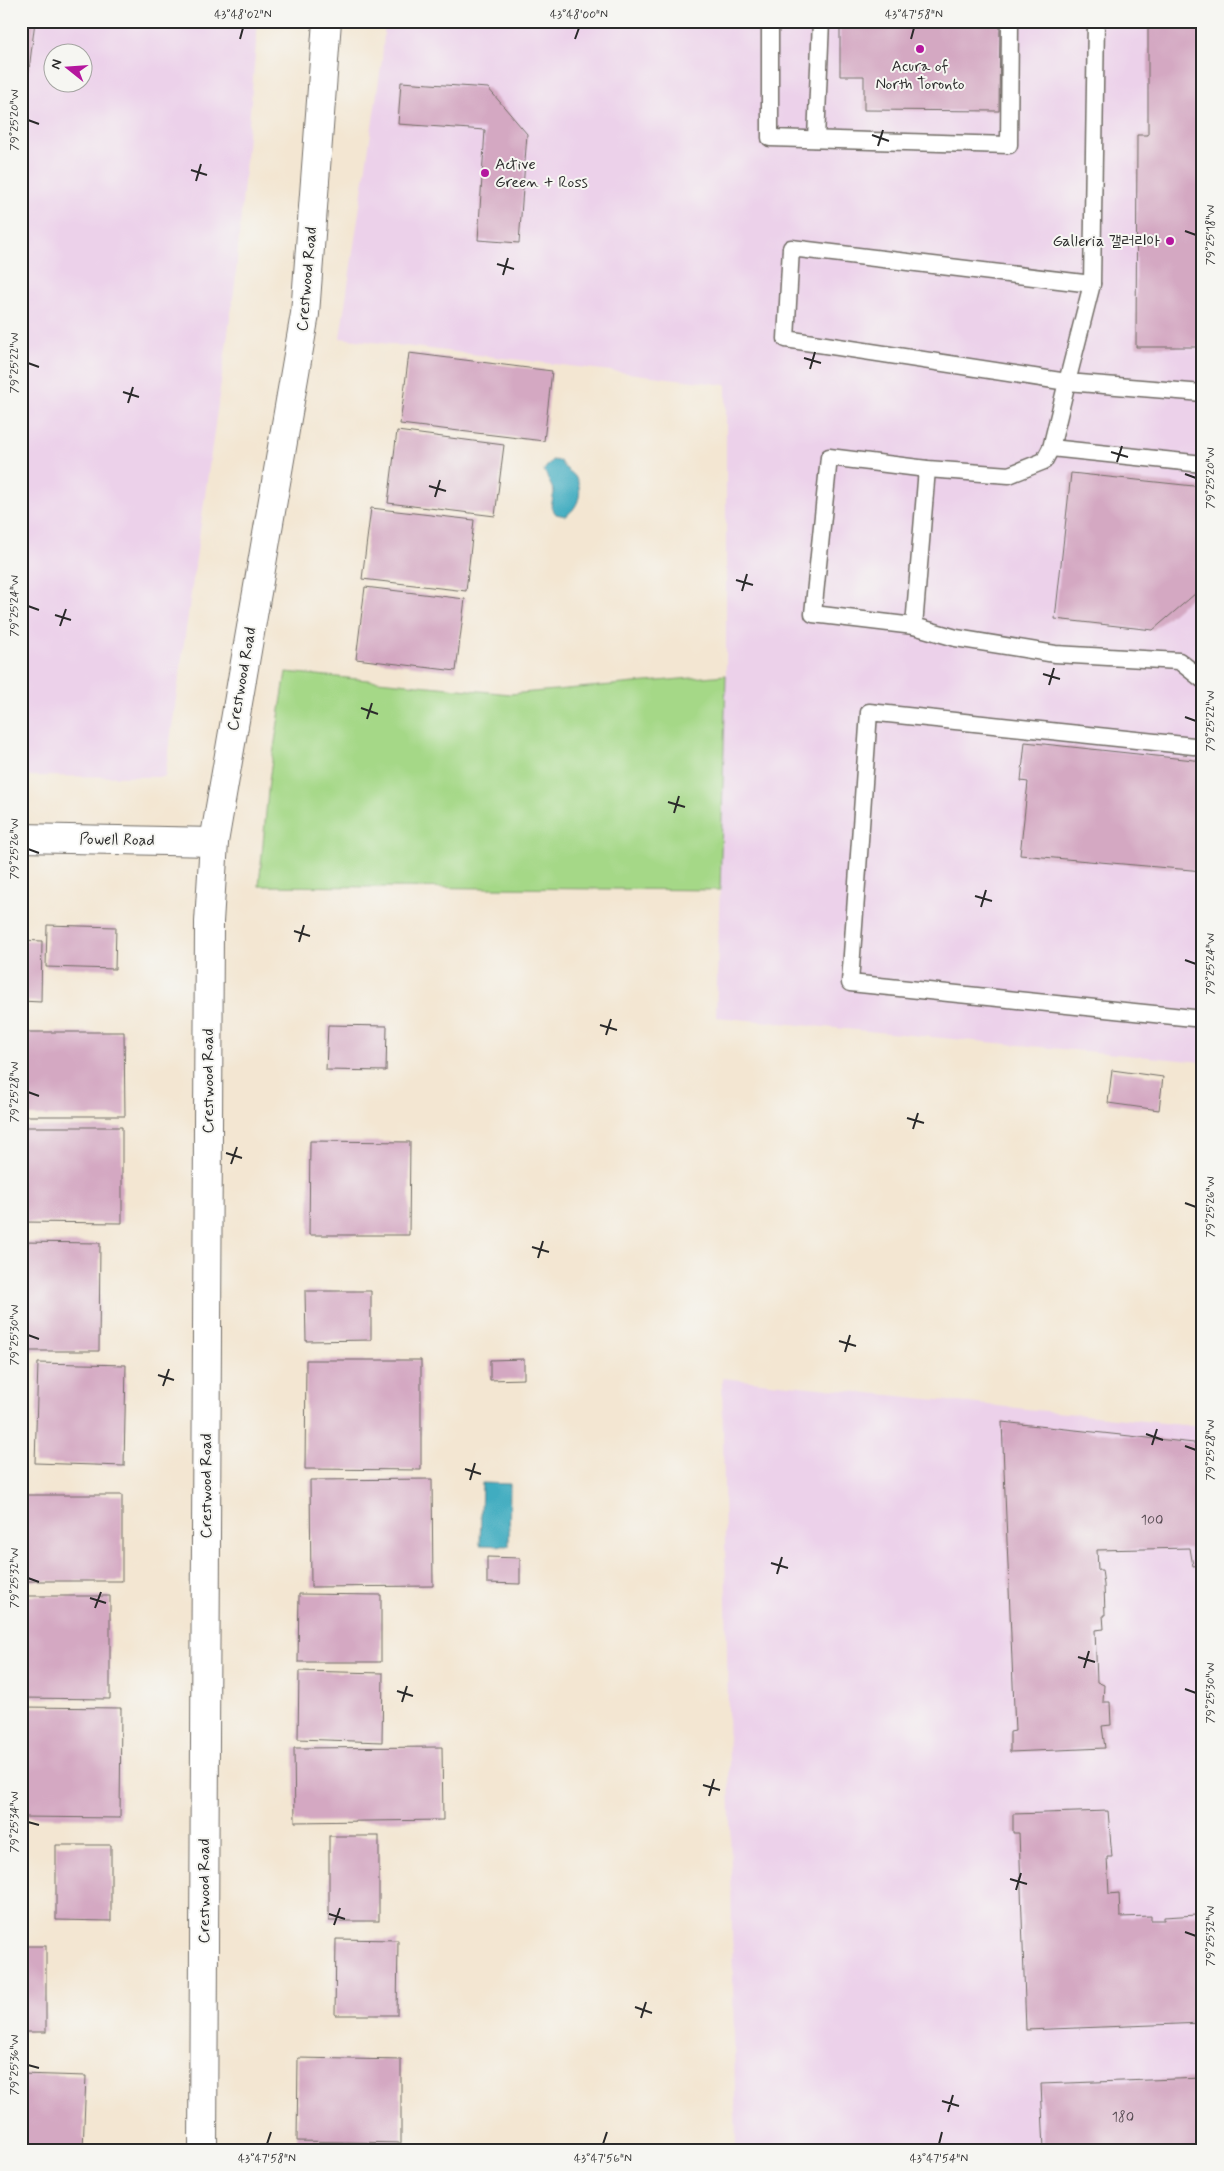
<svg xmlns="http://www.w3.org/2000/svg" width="1224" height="2171" font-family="Mynerve,'Poor Story',sans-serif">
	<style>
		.built { fill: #ecd1ea; fill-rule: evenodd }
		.green { fill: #a5d887; stroke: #688259 }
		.water { fill: #41acc0; stroke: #366c76 }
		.building { fill: #d4a8c2 }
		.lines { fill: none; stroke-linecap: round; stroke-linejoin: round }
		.lane-casing { stroke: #716c65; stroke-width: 19 }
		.street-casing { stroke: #716c65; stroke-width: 30 }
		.lane { stroke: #fff; stroke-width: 16 }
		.street { stroke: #fff; stroke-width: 28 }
		.ticks { fill: none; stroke: #2b2b2b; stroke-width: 2 }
		.poi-dot { fill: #b5179e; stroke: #f6f6f2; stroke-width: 2 }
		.labels { text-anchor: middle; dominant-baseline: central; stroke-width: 4; stroke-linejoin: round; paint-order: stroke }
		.number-label { font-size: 14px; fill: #554a51 }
		.poi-label { font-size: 16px; fill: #2b2b2b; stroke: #f6f6f2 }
		.street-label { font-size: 16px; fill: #2b2b2b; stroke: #f6f6f2 }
		.neatline { fill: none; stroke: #2b2b2b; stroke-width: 2 }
		.ticks-label { font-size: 12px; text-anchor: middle; fill: #2b2b2b }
	</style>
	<rect width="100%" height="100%" fill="#f6f6f2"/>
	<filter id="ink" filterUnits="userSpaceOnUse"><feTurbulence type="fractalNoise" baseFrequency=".02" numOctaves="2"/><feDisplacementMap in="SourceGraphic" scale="10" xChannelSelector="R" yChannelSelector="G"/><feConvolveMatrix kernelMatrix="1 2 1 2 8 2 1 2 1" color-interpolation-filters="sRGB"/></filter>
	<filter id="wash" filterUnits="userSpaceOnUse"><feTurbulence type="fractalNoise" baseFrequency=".0096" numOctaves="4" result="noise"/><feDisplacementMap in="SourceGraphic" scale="20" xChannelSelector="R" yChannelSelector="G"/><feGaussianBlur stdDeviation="1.12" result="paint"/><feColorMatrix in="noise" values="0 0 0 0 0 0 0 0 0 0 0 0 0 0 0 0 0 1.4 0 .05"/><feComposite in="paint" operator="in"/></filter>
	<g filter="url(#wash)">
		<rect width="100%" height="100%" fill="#f3e6d2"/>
		<!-- built -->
		<g class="built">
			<path d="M21,21H258L235,284L165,777L21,776ZM52,52H82V82H52Z"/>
			<path d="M385,21H1203V1062L716,1017L726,675V385L340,338L382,60Z"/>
			<path d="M722,1378L1203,1427V2150H736Z"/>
		</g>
		<!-- green -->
		<path class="green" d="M286,672L510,694L726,675L720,890L259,886L269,780Z"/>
		<!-- water -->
		<g class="water">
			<path d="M552,460L560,461C563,469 572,471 576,478C584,492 578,509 565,516L556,514L551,507L554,492L544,470Z"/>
			<path d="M482,1483L510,1484L509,1546L480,1545Z"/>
		</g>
		<g id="blocks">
			<!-- building -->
			<g class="building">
				<path d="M21,21H35L29,70L21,69Z"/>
				<path d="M840,21H1000L999,111L864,110V76H840Z"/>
				<path d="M1148,21H1203V347H1136L1137,135H1148Z"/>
				<path d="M401,82L488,88L527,134L519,243L478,240L485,130L398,124Z"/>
				<path d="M409,353L552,371L544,441L400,424Z"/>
				<path d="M397,431L504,445L495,516L388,503Z"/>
				<path d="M1071,473L1203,487V587L1153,630L1055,619Z"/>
				<path d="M371,508L474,520L466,591L362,579Z"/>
				<path d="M365,587L465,599L456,671L356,659Z"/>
				<path d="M1025,742L1203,761V871L1020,855L1028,782L1021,781Z"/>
				<path d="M47,925L116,927L115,969L46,967Z"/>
				<path d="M21,940L42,941L41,1002L21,1001Z"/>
				<path d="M328,1025L387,1026L386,1071L326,1070Z"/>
				<path d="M23,1032H124L125,1116H24Z"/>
				<path d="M1112,1070L1163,1077L1159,1110L1108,1103Z"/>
				<path d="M21,1127H122V1223L21,1222Z"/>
				<path d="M310,1141L410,1142L409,1235H309Z"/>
				<path d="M21,1242L100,1243L99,1351H21Z"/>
				<path d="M305,1291H371V1340L306,1341Z"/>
				<path d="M524,1359V1379L490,1380V1360Z"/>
				<path d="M306,1360H421V1470L305,1469Z"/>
				<path d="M38,1363L126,1365L124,1466L35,1463Z"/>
				<path d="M1002,1422L1203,1444V1565L1193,1566L1190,1548L1097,1550L1098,1570H1102L1104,1585L1105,1615H1103L1104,1629L1095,1630L1097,1682L1104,1685L1103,1702H1110L1111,1725L1102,1726L1105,1748L1010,1752V1732L1015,1731Z"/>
				<path d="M432,1479L433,1586L311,1587L310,1480Z"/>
				<rect x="21" y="1495" width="101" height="86"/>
				<path d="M487,1557L520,1558V1584L487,1583Z"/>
				<path d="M299,1594L381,1595V1662H298Z"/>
				<path d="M21,1596H110V1699L21,1698Z"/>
				<path d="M299,1671L383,1673L382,1742L298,1739Z"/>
				<path d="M21,1707L121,1708L120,1818L21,1817Z"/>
				<path d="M442,1747L443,1820L295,1822L294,1748Z"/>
				<path d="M1108,1811L1112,1857H1107L1109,1894L1119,1893L1120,1917L1151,1916V1920H1164V1917L1197,1915V1918H1203V2023L1026,2030L1019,1833H1013V1814Z"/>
				<rect x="329" y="1836" width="50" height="85"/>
				<path d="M56,1845H111V1921L56,1920Z"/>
				<path d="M336,1939L398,1940L397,2015H335Z"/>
				<rect x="21" y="1946" width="25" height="86"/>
				<path d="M298,2058L401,2060V2143L297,2141Z"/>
				<path d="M21,2074L86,2076L83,2150H21Z"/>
				<path d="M1203,2078V2150H1044L1041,2084Z"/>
			</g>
		</g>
	</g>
	<g filter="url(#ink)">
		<use href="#blocks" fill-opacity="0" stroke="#716c65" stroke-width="1"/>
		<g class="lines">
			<defs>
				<g id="lane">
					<path d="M770,21V138L1009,145L1010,21"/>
					<path d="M1096,21L1092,284L791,248L786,339L1067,382L1051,448L1203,464"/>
					<path d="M816,139L821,21"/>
					<path d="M1092,284L1067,382L1203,393"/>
					<path d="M1051,448L1044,461L1009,475L927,469L829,457L813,614L914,626L956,638L1055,654L1179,661L1203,680"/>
					<path d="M914,626L927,469"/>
					<path d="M1203,747L869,712L850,983L1203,1019"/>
				</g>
				<g id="street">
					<path d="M21,838L214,842"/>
					<path d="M203,2150L209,922L214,842L305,314L327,21"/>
				</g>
			</defs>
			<!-- lane casing -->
			<use href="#lane" class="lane-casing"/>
			<!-- street casing -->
			<use href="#street" class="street-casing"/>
			<!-- lane -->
			<use href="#lane" class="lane"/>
			<!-- street -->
			<use href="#street" class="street"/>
		</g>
	</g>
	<!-- ticks -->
	<path class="ticks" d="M240,39L243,28M575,39L579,28M911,39L914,28M28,120L39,124M872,135L889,141M878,146L883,130M191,170L207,175M196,181L201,164M1185,231L1196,235M497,264L514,269M503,275L508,258M804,358L821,363M28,363L39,367M810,369L815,352M123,392L139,397M128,403L133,387M1111,452L1128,457M1117,462L1122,446M1185,474L1196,478M429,486L446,491M435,497L440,480M736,580L753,585M742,591L747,574M28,606L39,610M55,615L71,620M60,626L66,609M1043,674L1060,679M1049,685L1054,668M361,708L378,714M1185,717L1196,721M367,719L372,703M668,802L685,807M674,813L679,796M28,849L39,853M975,896L992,901M981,907L986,890M294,931L310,936M299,942L304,925M1185,960L1196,964M600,1025L617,1030M606,1035L611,1019M28,1092L39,1096M907,1118L924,1123M913,1129L918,1113M226,1153L242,1158M231,1164L237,1147M1185,1203L1196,1207M532,1247L549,1252M538,1258L543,1241M28,1335L39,1339M839,1341L856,1346M845,1352L850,1335M158,1375L174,1380M163,1386L169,1369M1146,1434L1163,1440M1152,1445L1157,1429M1185,1446L1196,1450M465,1469L481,1474M470,1480L475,1463M771,1563L788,1568M777,1574L782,1557M28,1578L39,1582M90,1598L106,1603M95,1608L101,1592M1078,1657L1095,1662M1084,1668L1089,1651M1185,1689L1196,1693M397,1691L413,1696M402,1702L407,1686M703,1785L720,1790M709,1796L714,1779M28,1822L39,1825M1010,1879L1027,1884M1016,1890L1021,1873M329,1914L345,1919M334,1925L340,1908M1185,1932L1196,1936M635,2007L652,2013M641,2018L646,2002M28,2065L39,2068M942,2101L959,2106M948,2112L953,2095M267,2144L271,2132M603,2144L607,2132M939,2144L942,2132"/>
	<!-- markers -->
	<g class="poi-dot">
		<circle cx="920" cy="49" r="5"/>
		<circle cx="485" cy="173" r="5"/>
		<circle cx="1170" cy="241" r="5"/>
	</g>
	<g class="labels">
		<!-- number labels -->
		<g class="number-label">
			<text x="1152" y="1520">100</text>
			<text x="1123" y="2117">180</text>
		</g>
		<!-- poi labels -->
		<g class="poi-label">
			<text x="920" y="66">Acura of<tspan x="920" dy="18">North Toronto</tspan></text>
			<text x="495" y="164" text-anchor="start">Active<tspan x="495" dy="18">Green + Ross</tspan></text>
			<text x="1160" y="241" text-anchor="end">Galleria 갤러리아</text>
		</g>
		<!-- street labels -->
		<g class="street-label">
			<text transform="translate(307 279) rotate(-85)">Crestwood Road</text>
			<text transform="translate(242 679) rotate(-80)">Crestwood Road</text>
			<text transform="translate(117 840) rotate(1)">Powell Road</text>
			<text transform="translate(208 1081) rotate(-90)">Crestwood Road</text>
			<text transform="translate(206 1486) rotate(-90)">Crestwood Road</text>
			<text transform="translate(204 1891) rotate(-90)">Crestwood Road</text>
		</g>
	</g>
	<!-- margin -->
	<rect width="1224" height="2171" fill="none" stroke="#f6f6f2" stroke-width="55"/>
	<!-- north arrow -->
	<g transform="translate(68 68) rotate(287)"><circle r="24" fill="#f6f6f2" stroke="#a5a5a2"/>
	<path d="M0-4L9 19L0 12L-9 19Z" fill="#b5179e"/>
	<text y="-8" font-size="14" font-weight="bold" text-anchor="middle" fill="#2b2b2b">N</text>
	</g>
	<rect x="28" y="28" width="1168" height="2116" class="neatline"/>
	<g class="ticks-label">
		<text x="243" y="18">43°48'02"N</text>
		<text x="579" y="18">43°48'00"N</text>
		<text x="914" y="18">43°47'58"N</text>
		<text transform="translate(14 120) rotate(-90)" y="4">79°25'20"W</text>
		<text transform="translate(1210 235) rotate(-90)" y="4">79°25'18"W</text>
		<text transform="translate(14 363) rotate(-90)" y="4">79°25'22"W</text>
		<text transform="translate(1210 478) rotate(-90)" y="4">79°25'20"W</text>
		<text transform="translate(14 606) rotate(-90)" y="4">79°25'24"W</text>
		<text transform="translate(1210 721) rotate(-90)" y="4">79°25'22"W</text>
		<text transform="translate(14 849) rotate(-90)" y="4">79°25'26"W</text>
		<text transform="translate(1210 964) rotate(-90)" y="4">79°25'24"W</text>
		<text transform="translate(14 1092) rotate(-90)" y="4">79°25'28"W</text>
		<text transform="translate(1210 1207) rotate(-90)" y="4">79°25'26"W</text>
		<text transform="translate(14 1335) rotate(-90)" y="4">79°25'30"W</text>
		<text transform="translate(1210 1450) rotate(-90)" y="4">79°25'28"W</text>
		<text transform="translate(14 1578) rotate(-90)" y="4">79°25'32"W</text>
		<text transform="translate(1210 1693) rotate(-90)" y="4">79°25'30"W</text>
		<text transform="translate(14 1822) rotate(-90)" y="4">79°25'34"W</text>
		<text transform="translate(1210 1936) rotate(-90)" y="4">79°25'32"W</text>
		<text transform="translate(14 2065) rotate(-90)" y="4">79°25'36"W</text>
		<text x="267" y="2162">43°47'58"N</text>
		<text x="603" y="2162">43°47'56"N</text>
		<text x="939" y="2162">43°47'54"N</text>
	</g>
</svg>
